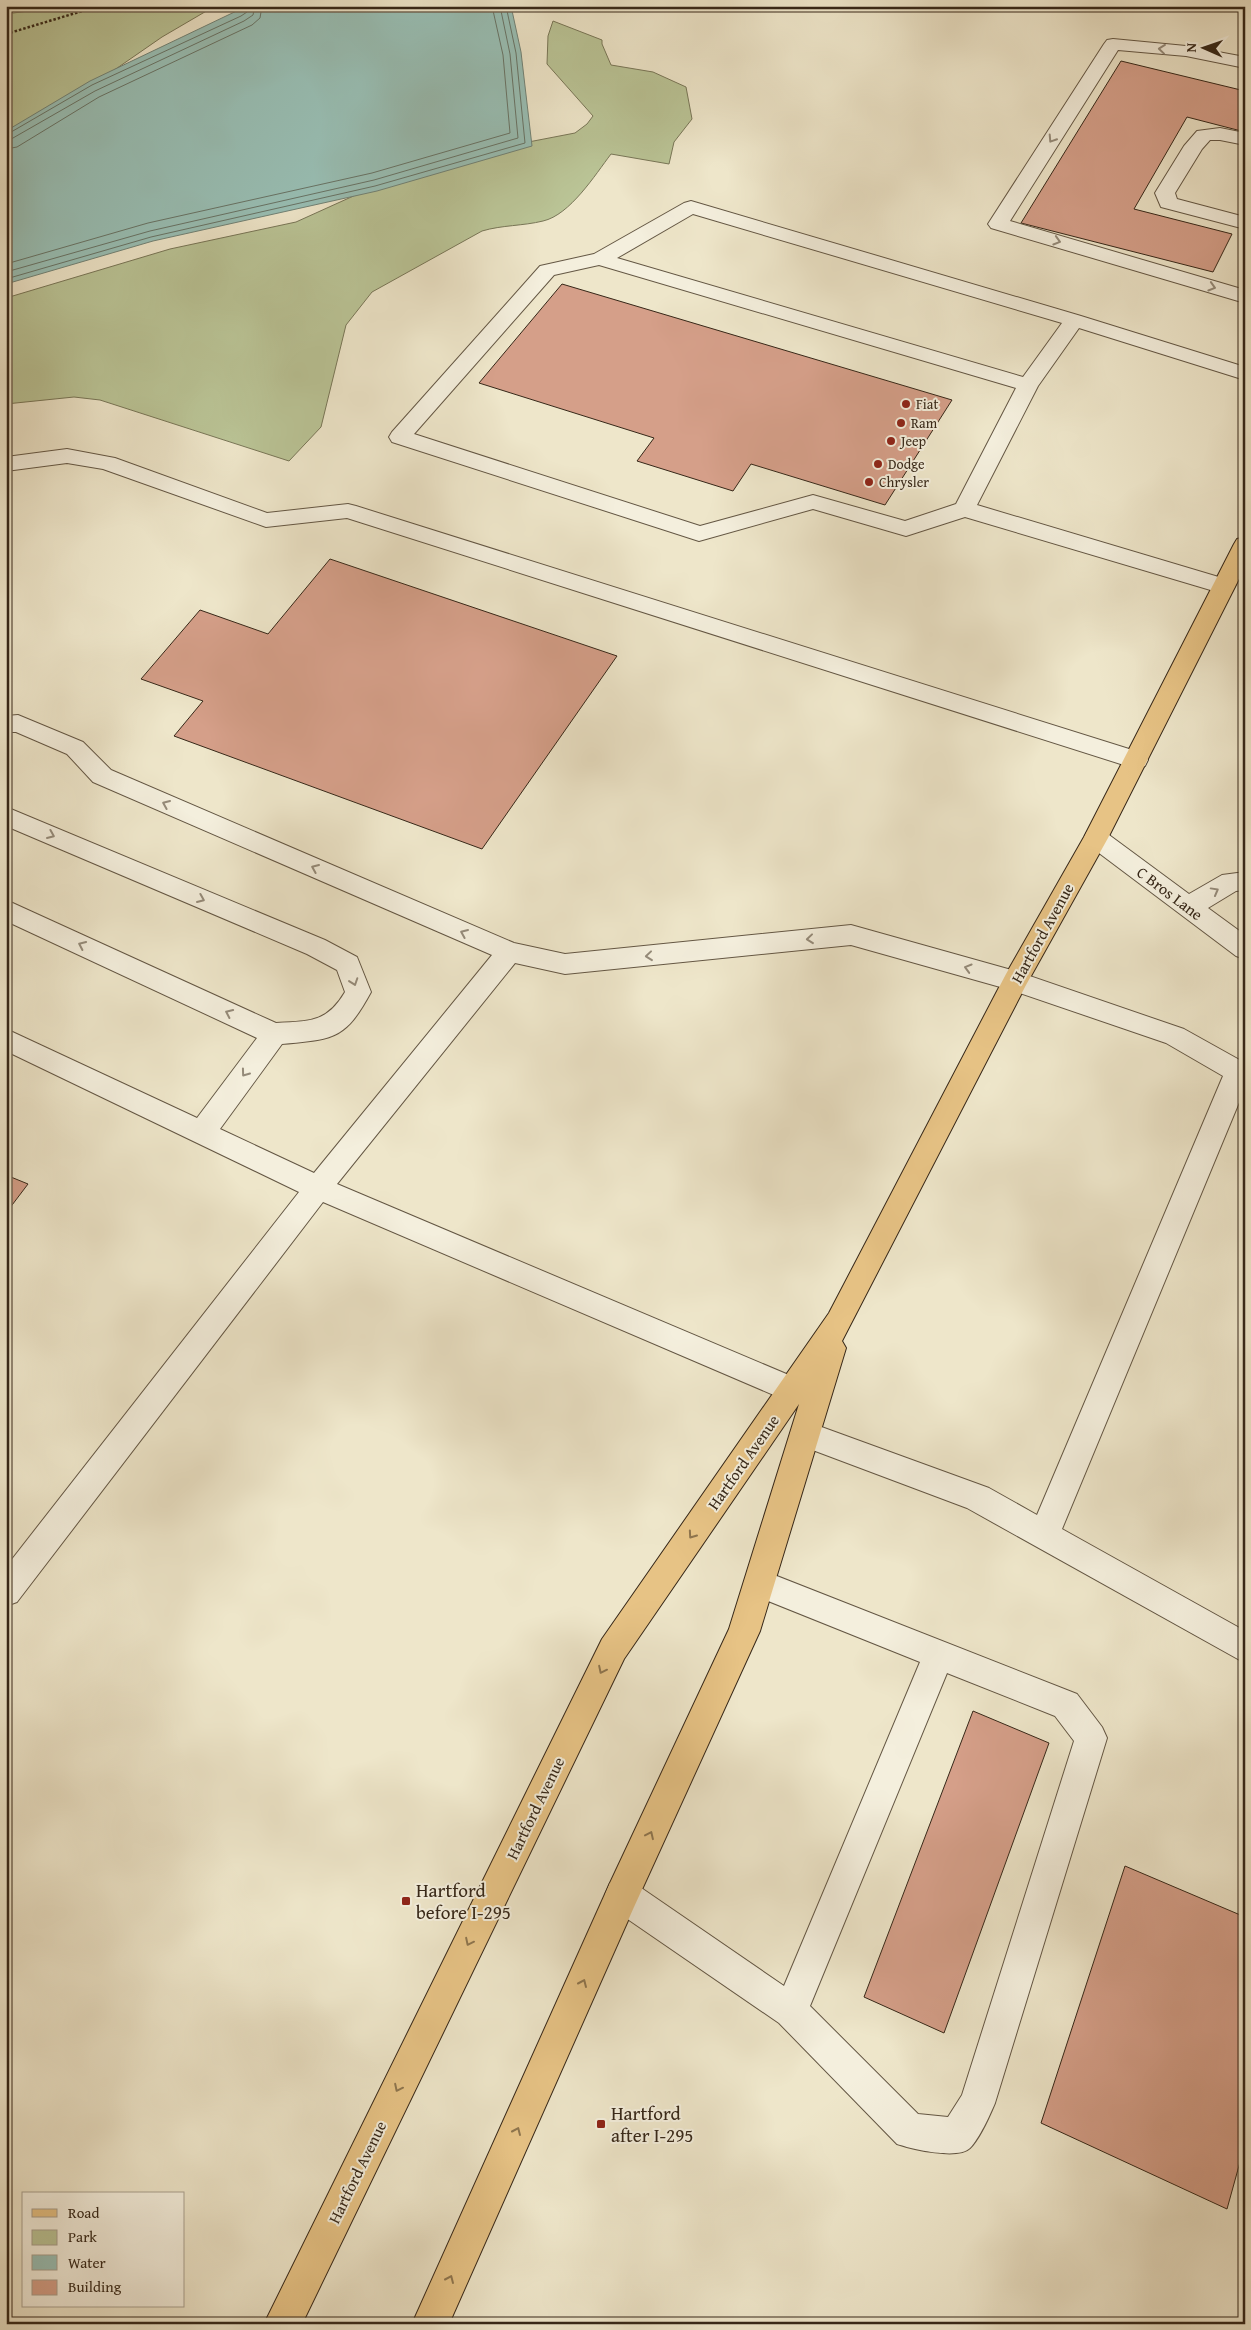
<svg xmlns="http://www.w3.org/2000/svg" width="1251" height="2330" font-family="'Gentium Book Plus',serif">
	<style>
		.green { fill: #bac496; stroke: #787657 }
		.water { fill: #99c0b6; stroke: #718377 }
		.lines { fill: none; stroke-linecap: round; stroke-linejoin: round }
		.shore { stroke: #687467; stroke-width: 1 }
		.building { fill: #d59f89; stroke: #362718 }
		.minor-casing { stroke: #645744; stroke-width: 2 }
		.major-casing { stroke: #362718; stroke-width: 2 }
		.path { stroke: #362718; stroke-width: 2.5; stroke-dasharray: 2.5 2; stroke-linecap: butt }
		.minor { fill: #f4efdd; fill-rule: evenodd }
		.major { fill: #e7c385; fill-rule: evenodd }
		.oneway { stroke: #958b7a }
		.oneway2 { stroke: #8e754e }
		.poi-dot { fill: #8f2418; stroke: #f4efdd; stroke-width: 2 }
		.labels { text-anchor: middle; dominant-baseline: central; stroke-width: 4; stroke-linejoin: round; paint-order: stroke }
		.far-poi-label { font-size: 14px; fill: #362718; stroke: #f4efdd; text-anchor: start }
		.street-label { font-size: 16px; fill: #362718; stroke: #f4efdd }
		.near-poi-label { font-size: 19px; fill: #362718; stroke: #f4efdd; text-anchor: start }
	</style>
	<rect width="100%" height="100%" fill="#eee6ca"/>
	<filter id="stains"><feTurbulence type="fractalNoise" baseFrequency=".004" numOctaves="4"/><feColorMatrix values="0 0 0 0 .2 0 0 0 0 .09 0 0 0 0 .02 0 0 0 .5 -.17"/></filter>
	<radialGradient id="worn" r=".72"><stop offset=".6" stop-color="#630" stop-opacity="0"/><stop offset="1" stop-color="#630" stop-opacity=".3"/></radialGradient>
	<!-- green -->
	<g class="green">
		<path d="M38,6H215L162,37L6,145V14L28,11Z"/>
		<path d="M553,21L602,40V44L611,65L653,72L686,87L692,119L674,142L669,164L611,154C595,175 570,215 543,221C523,226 502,225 482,231L372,292L346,325L321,427L289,461L100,400L74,397L6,404V298L170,249L296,222L402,174L487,150L575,133L587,124L593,116L547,64L548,36Z"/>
	</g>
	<!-- water -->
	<path class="water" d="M247,6H511L521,52L532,146L377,191L153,241L6,284V131L90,81Z"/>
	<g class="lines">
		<!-- shore -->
		<g class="shore">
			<path d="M6,135L92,85L241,16L247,12L249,6"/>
			<path d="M6,142L95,91L244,21L253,15L255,6"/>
			<path d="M6,149L17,147L99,97L252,25L260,18L262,6"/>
			<path d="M6,264L148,223L372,173L510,133L503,55L492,6"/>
			<path d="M6,272L150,231L374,180L518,138L510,54L500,6"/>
			<path d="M6,279L151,237L375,186L525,143L516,53L506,6"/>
		</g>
	</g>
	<!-- building -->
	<g class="building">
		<path d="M1121,61L1245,91V132L1187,117L1134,209L1232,234L1213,272L1021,223Z"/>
		<path d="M562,284L952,400L885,505L751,464L733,491L637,461L654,438L479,383Z"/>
		<path d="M330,559L617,656L482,849L174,736L203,701L141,679L200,610L268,634Z"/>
		<path d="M6,1175L28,1184L6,1213Z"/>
		<path d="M973,1711L1049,1743L944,2033L864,1997Z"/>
		<path d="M1125,1866L1245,1917V2144L1227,2209L1041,2123Z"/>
	</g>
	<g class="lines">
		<defs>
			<g id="minor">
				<path d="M1113,39L1186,46L1245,57V68L1186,56L1118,50L1010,221L1245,290V303L991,228L988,224L1104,44L1107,40Z"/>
				<path d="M1220,128L1245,133V145L1220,140H1210L1202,149L1175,193L1177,199L1245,217V229L1161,207L1155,193L1184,146L1197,131Z"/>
				<path d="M691,201L1081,316L1245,367V380L1079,328L1038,386L977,505L1232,581L1235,586L1232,591L1224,594L965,517L906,536L813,509L699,541L392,442L389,437L392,432L540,266L594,254L684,203ZM693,214L1062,323L1023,377L617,258ZM599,265L1016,388L956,504L905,521L813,495L700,526L414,434L554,275Z"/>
				<path d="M67,449L115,458L267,513L348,504L356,506L1145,754L1148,760L1145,766L1136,769L1127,766L347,518L266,527L103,469L67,463L6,471V457Z"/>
				<path d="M18,715L83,742L111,770L514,943L565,954L851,925L1015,971L1184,1029L1245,1063V1088L1062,1529L1245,1631V1663L967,1508L794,1443L790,1434L794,1425L805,1421L989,1488L1037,1515L1223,1076L1166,1043L1011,990L851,945L565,974L515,963L337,1184L803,1381L808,1390L803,1399L793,1403L783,1399L323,1202L17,1602L6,1606V1567L299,1192L6,1051V1029L197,1118L257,1038L6,921V900L276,1023C309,1021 327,1023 345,992L337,970L307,954L6,826V807L325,940L357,957L371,992C345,1040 334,1039 282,1044L220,1129L314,1173L492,955L93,782L67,754L16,732H6V716Z"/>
				<path d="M1096,829L1105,832L1189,894L1222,875L1245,872V890L1236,891L1208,908L1245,935V959L1236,956L1087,844L1084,838L1087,832Z"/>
				<path d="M759,1569L1077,1694L1102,1727L1107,1738L995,2103C990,2115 979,2139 970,2148C958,2160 912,2149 897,2144L779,2023L610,1907L605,1895L610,1883L622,1878L634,1883L784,1986L920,1662L748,1593L744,1583L748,1573ZM947,1673L1055,1716L1074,1741L962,2095L948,2117L918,2114L810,2006Z"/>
			</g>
			<path id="major" d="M1245,537V567L1108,838L1026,985L842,1341L846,1348L760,1631L634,1907L449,2324H412L610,1883L729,1629L799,1404L624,1659L302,2324H264L602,1639L829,1313L1006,974L1084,837L1234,544L1237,539Z"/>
		</defs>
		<!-- minor casing -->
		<use href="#minor" class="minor-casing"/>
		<!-- major casing -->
		<use href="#major" class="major-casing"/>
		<!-- path -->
		<path class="path" d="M6,34L99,6"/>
		<!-- minor -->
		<use href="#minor" class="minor"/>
		<!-- major -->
		<use href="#major" class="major"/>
	</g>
	<!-- one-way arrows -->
	<defs><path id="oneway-chevron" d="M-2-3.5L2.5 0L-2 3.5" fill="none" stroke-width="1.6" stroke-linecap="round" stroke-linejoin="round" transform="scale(1.25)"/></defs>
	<g class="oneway">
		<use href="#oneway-chevron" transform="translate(1162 49) rotate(-174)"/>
		<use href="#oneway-chevron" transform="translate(1052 139) rotate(123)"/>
		<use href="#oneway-chevron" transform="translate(1057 241) rotate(17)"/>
		<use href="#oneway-chevron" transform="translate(1212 287) rotate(17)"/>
		<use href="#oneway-chevron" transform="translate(166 804) rotate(-157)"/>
		<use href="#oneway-chevron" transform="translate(51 835) rotate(23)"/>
		<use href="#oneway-chevron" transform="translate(315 868) rotate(-157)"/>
		<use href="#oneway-chevron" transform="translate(1215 891) rotate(-29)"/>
		<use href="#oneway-chevron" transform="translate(201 899) rotate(23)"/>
		<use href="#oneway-chevron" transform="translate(464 933) rotate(-157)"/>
		<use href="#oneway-chevron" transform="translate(810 939) rotate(174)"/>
		<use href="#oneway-chevron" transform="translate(82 945) rotate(-155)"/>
		<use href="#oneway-chevron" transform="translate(649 956) rotate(174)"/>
		<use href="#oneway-chevron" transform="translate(968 968) rotate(-164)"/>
		<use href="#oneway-chevron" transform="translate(354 982) rotate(71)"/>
		<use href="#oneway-chevron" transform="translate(229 1013) rotate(-155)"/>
		<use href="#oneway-chevron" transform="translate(245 1073) rotate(126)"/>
	</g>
	<g class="oneway2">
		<use href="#oneway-chevron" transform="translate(692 1535) rotate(125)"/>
		<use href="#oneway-chevron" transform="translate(602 1670) rotate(116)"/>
		<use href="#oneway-chevron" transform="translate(650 1835) rotate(-65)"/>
		<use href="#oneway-chevron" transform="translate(469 1942) rotate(116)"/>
		<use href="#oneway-chevron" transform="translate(583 1983) rotate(-66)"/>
		<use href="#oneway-chevron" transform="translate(398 2088) rotate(116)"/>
		<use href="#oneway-chevron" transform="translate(517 2131) rotate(-66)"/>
		<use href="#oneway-chevron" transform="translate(450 2279) rotate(-66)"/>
	</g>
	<!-- markers -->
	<g class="poi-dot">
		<circle cx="906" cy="404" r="5"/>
		<circle cx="901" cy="423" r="5"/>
		<circle cx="891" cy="441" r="5"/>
		<circle cx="878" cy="464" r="5"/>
		<circle cx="869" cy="482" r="5"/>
		<rect x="401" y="1896" width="10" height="10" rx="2.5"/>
		<rect x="596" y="2119" width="10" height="10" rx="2.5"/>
	</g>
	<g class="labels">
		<!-- far-poi labels -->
		<g class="far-poi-label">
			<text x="916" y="404">Fiat</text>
			<text x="911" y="423">Ram</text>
			<text x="901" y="441">Jeep</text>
			<text x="888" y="464">Dodge</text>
			<text x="879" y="482">Chrysler</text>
		</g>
		<!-- street labels -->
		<g class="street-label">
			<text transform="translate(1170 893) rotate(37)">C Bros Lane</text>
			<text transform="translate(1042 933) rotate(-61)">Hartford Avenue</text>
			<text transform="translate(743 1462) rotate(-55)">Hartford Avenue</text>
			<text transform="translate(535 1808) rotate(-64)">Hartford Avenue</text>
			<text transform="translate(357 2172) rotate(-64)">Hartford Avenue</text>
		</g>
		<!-- near-poi labels -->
		<g class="near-poi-label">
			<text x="416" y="1890">Hartford<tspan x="416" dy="22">before I-295</tspan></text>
			<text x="611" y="2113">Hartford<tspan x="611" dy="22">after I-295</tspan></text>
		</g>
	</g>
	<!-- margin -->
	<rect width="1251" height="2330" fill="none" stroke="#eee6ca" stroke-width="25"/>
	<rect x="8" y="8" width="1236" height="2315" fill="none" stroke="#362718" stroke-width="2.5"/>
	<rect x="12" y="12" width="1226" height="2305" fill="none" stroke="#362718"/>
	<!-- legend -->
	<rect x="22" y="2192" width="162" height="115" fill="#f4efdd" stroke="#a89f8e"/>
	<rect x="32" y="2209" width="25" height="8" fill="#e7c385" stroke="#a89f8e"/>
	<text x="68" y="2218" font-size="15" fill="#362718">Road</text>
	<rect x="32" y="2230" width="25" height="15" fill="#bac496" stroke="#a89f8e"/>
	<text x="68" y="2242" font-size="15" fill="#362718">Park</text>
	<rect x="32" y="2255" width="25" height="15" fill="#99c0b6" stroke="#a89f8e"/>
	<text x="68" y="2268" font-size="15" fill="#362718">Water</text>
	<rect x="32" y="2280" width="25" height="15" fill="#d59f89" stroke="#a89f8e"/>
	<text x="68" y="2292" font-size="15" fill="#362718">Building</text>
	<!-- north arrow -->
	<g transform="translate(1204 48) rotate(272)" stroke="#f4efdd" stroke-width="4" paint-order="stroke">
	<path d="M0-4L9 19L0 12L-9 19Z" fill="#362718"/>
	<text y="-8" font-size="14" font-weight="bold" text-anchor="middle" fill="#362718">N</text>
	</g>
	<rect width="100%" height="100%" filter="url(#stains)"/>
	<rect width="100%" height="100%" fill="url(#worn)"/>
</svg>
